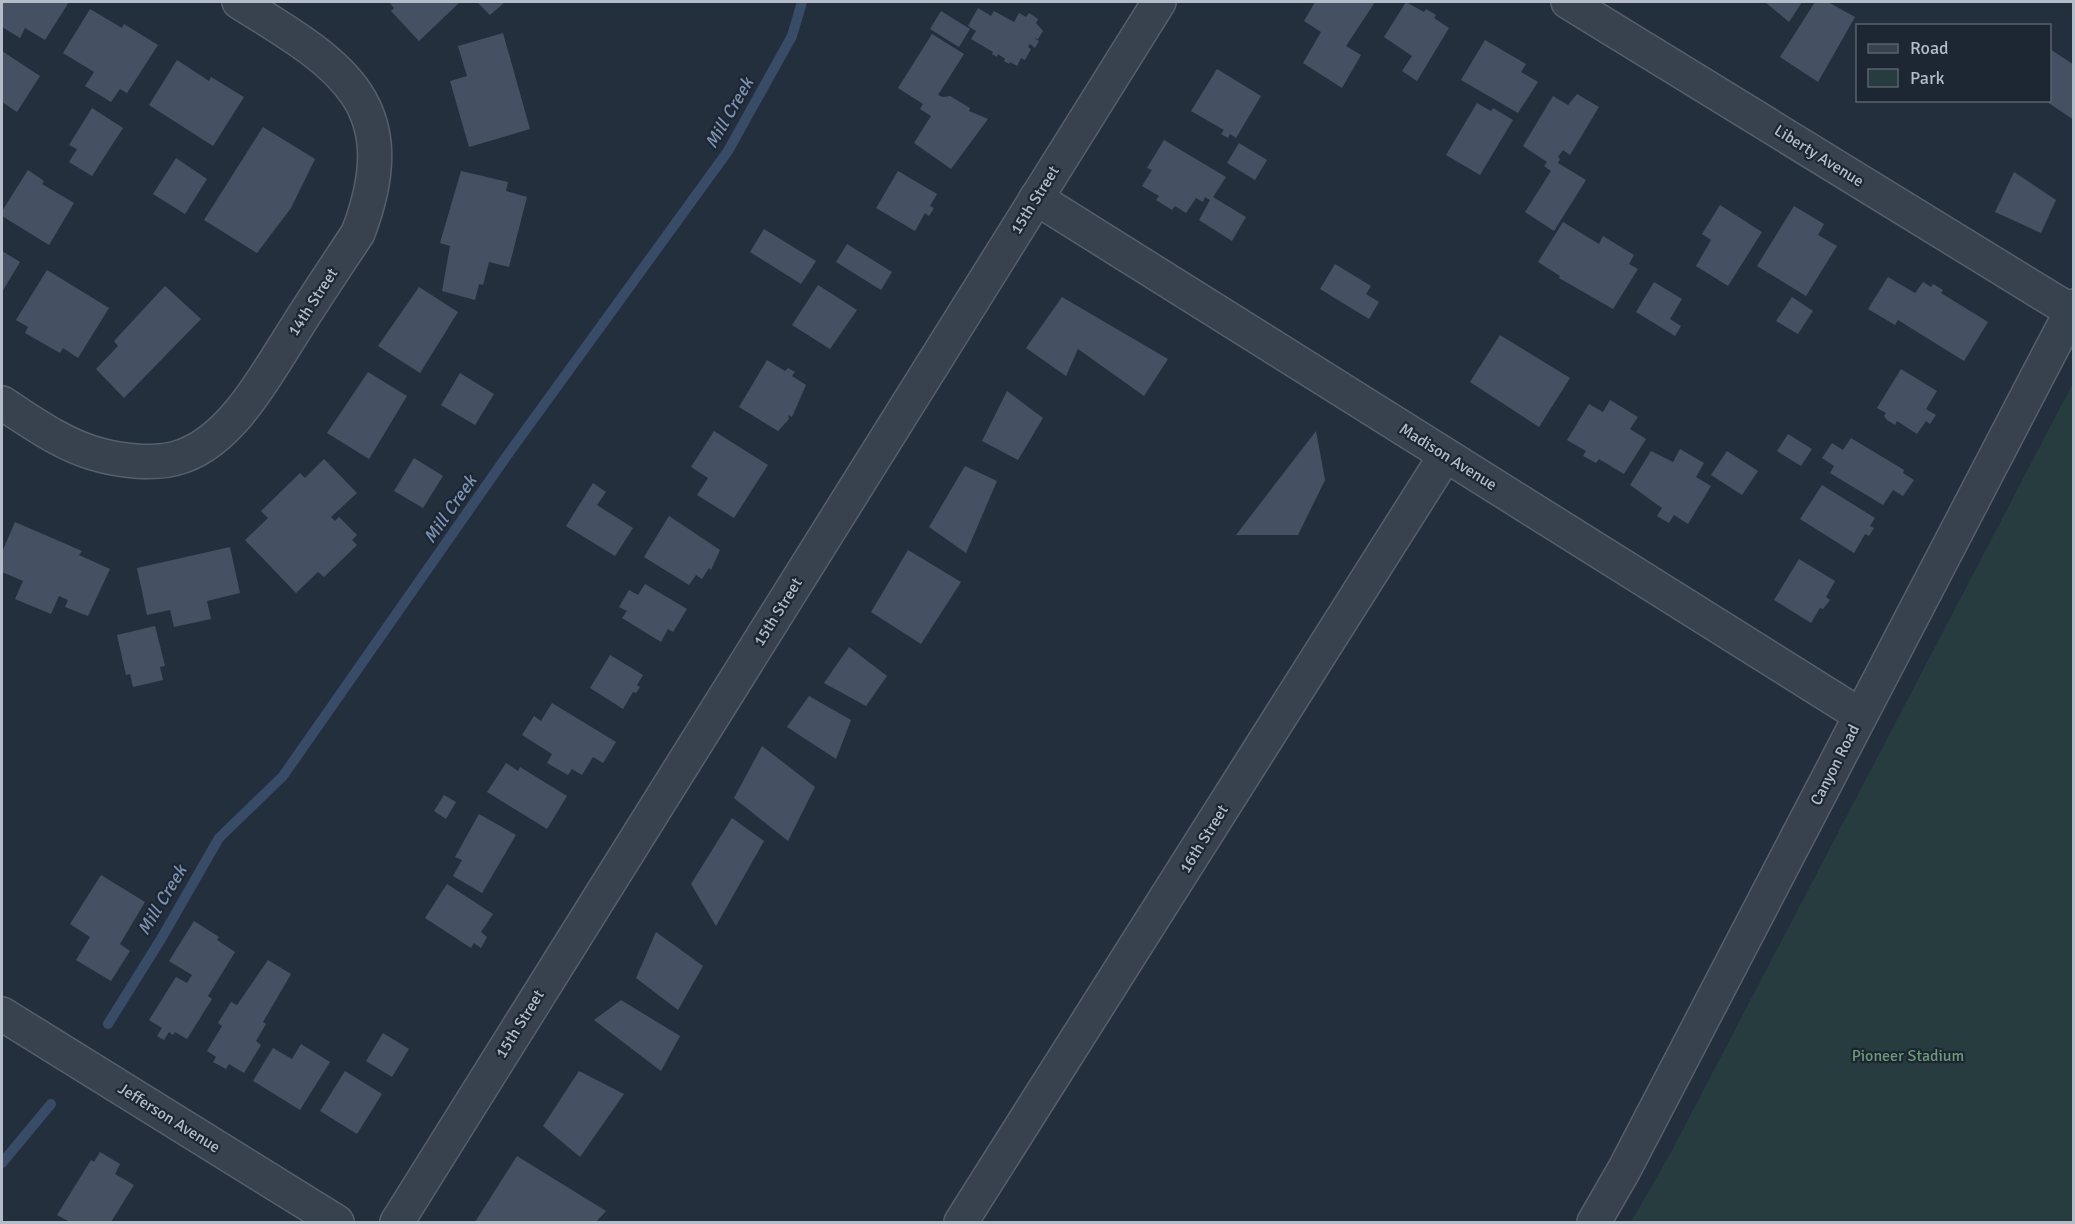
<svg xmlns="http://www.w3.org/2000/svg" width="2075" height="1224" font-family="Signika,sans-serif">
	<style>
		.green { fill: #263c3f }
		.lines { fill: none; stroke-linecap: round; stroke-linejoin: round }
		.stream { stroke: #394c67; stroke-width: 10 }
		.building { fill: #455162 }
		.minor-casing { stroke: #565f6c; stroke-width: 36 }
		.minor { stroke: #38414e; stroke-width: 33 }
		.labels { text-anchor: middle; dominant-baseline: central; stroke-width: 4.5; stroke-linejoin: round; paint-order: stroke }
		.street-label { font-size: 16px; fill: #b4bcc9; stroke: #1d2633 }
		.park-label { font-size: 16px; fill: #6b9a76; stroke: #1d2633 }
		.water-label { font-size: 18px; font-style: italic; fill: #7c92b1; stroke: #1d2633 }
	</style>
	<rect width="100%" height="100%" fill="#242f3e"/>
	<!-- green -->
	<path class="green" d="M2073,383V1222H1631L1669,1156Z"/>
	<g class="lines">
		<!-- stream -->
		<g class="stream">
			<path d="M108,1024L161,939L219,838L283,776L506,457L728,151L792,36L802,2"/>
			<path d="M2,1163L51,1104"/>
		</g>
	</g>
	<!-- building -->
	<g class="building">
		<path d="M2,2H69L45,40L25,28L20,38L2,27Z"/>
		<path d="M389,2H460L419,41L391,11L394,8Z"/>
		<path d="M477,2H505L490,15Z"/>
		<path d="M1315,2H1375L1346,46L1361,55L1342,88L1303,63L1321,32L1304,21Z"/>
		<path d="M1406,2L1424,12L1426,9L1436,15L1434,18L1449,28L1417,81L1402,71L1412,56L1384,37Z"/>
		<path d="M1765,2H1802L1789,22Z"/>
		<path d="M1815,2H1828L1855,17L1818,82L1780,57Z"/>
		<path d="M978,8L991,16L994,11L1014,22L1019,13L1026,17L1029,13L1038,19L1036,23L1043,31L1038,39L1034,38L1039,41L1035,48L1030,44L1028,47L1031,49L1025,60L1021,58L1017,66L1010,62L1009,64L1004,61L1005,59L998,54L997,57L992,54L993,52L971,39L976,31L968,26Z"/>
		<path d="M90,9L122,28L124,24L158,45L127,93L120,89L111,102L85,86L94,72L63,53Z"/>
		<path d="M941,11L970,29L959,47L930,29Z"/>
		<path d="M503,33L530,129L469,147L450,81L467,76L458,46Z"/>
		<path d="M932,34L964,54L938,95L943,97L950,96L970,108L969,111L988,119L951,169L914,143L931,116L920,109L923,104L898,88Z"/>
		<path d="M1485,40L1526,64L1521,72L1538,82L1518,113L1461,80Z"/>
		<path d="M2050,49L2074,65V120L2044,100H2050Z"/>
		<path d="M2,51L40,76L17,112L2,102Z"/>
		<path d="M177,60L209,81L211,77L244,97L213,146L149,105Z"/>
		<path d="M1217,69L1261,96L1236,138L1230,134L1228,138L1221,134L1224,130L1191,111Z"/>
		<path d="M1577,94L1599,107L1570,155L1563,150L1558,157L1560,159L1558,163L1586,180L1554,231L1525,212L1551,171L1544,166L1547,162L1523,146L1553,96L1568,105Z"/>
		<path d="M1477,103L1491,111L1493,108L1513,120L1480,175L1446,155Z"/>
		<path d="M92,108L123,128L92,176L69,162L77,149L69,145Z"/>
		<path d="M263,127L315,159L291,208L257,253L204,220Z"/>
		<path d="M1164,140L1226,177L1213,197L1246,217L1232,241L1199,220L1210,200L1205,197L1203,202L1196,198L1186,213L1175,206L1172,210L1156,200L1159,196L1142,186L1152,170L1147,168Z"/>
		<path d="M1239,143L1267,160L1255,180L1227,163Z"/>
		<path d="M176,158L207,179L185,214L153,194Z"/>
		<path d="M28,170L44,181L42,184L74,203L49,245L2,216V211Z"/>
		<path d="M461,171L508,182L506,191L527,197L509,267L489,262L483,285L479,284L475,300L442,291L450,246L440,243Z"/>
		<path d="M898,171L937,194L930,206L934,208L929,216L925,213L915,231L876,208Z"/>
		<path d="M2014,172L2056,200L2041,233L1995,212Z"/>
		<path d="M1720,205L1762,232L1728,286L1696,266L1711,240L1702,234Z"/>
		<path d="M1794,206L1824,224L1818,235L1837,246L1806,296L1757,266Z"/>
		<path d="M1563,222L1599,244L1603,236L1634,255L1629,264L1638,269L1613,309L1559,278L1560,276L1538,262Z"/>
		<path d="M764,229L816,261L801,284L750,252Z"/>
		<path d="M847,244L892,272L881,290L836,262Z"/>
		<path d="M2,251L20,262L2,292Z"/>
		<path d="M1335,264L1371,286L1366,294L1379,302L1369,319L1320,289Z"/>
		<path d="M47,270L109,308L78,358L63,348L60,353L25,333L28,327L16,320Z"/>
		<path d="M1888,277L1915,293L1923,282L1931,287L1933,284L1943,290L1941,293L1988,322L1964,361L1898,320L1895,325L1868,309Z"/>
		<path d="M1654,282L1682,299L1670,319L1681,326L1675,336L1636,312Z"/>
		<path d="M818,285L857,310L830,349L792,325Z"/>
		<path d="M165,286L201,319L124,398L96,369L118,346L114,341Z"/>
		<path d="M419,287L458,312L420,373L378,346Z"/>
		<path d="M1062,297L1168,359L1144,396L1078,349L1066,376L1026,348Z"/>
		<path d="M1792,297L1813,311L1798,334L1776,321Z"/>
		<path d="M1500,335L1570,378L1539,427L1470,382Z"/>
		<path d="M767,360L785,371L788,368L795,372L792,376L806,385L792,417L788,415L789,419L778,431L739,407Z"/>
		<path d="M1901,369L1937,391L1926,409L1936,415L1930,424L1926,421L1917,434L1897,421L1895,425L1887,420L1884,416L1886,413L1877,408Z"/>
		<path d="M368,372L407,396L369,459L327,433Z"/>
		<path d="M460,373L494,394L475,425L441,405Z"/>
		<path d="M1007,391L1043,418L1018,460L982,441Z"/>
		<path d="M1610,400L1638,417L1630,429L1646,439L1624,474L1599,459L1596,463L1583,456L1586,451L1567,440L1589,404L1603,412Z"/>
		<path d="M714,431L768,465L734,518L697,495L708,478L691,467Z"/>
		<path d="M1316,431L1325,480L1298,535H1236Z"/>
		<path d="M1788,434L1812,449L1801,466L1777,451Z"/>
		<path d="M1851,438L1904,470L1903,473L1914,480L1903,496L1893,490L1883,505L1830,473L1834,466L1822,458L1832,443L1843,450Z"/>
		<path d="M1680,449L1704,463L1696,477L1711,486L1688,524L1674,515L1669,523L1657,516L1662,508L1630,485L1651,451L1673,462Z"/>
		<path d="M1727,451L1758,471L1742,495L1711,475Z"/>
		<path d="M414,458L443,476L423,508L394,491Z"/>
		<path d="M324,459L357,493L331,517L335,521L339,517L357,535L352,540L357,545L324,577L318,572L296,593L245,540L268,518L261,511L300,473L305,478Z"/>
		<path d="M965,466L997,481L966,553L929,527Z"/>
		<path d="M593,483L606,492L597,505L633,528L615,556L566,526Z"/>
		<path d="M1822,485L1875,518L1870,526L1874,528L1869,536L1865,534L1854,553L1800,519Z"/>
		<path d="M669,516L720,550L711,570L709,568L702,579L696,575L689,585L644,557Z"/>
		<path d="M15,522L82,551L79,555L110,569L88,616L65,607L68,600L59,596L51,614L15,599L23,581L2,572V552Z"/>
		<path d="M230,547L240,593L207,601L211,619L174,627L170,610L147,615L137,568Z"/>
		<path d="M908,550L961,582L921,644L871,612Z"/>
		<path d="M1799,559L1835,581L1826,597L1830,600L1823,609L1820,608L1811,623L1774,600Z"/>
		<path d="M645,584L687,609L673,632L668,629L661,642L622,618L627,611L619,607L629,590L638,595Z"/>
		<path d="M155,626L165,666L160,667L163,680L133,687L130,674L126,675L117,635Z"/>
		<path d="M849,647L887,676L866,706L824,683Z"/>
		<path d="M610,655L643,675L637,685L640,687L636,693L633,692L623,709L590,688Z"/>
		<path d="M809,696L851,720L836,759L787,727Z"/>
		<path d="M552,703L616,742L603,763L593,757L582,775L572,769L568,775L547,763L552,754L522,735L534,716L541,721Z"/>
		<path d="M762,746L815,787L788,841L734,798Z"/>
		<path d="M506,763L518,771L520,767L567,796L547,829L487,792Z"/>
		<path d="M444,795L456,802L446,819L434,811Z"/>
		<path d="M479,814L516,835L482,893L453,876L462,860L455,857Z"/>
		<path d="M732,818L764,841L716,926L691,884Z"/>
		<path d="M101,875L145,902L120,944L130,951L111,981L76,960L90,937L70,924Z"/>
		<path d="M447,884L493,914L481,932L487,937L481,948L474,943L471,948L425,918Z"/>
		<path d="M194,921L219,937L217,940L235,952L208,996L212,999L187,1039L175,1032L173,1035L169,1032L164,1040L157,1036L162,1028L149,1020L176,977L187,983L192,975L169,961Z"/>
		<path d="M656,932L703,966L678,1010L636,978Z"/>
		<path d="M268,960L291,974L263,1022L266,1024L256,1041L261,1045L244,1073L229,1064L226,1069L213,1062L216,1057L207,1051L222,1026L218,1023L231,1002L237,1005Z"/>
		<path d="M621,1000L680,1036L661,1071L594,1020Z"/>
		<path d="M383,1033L409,1049L392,1077L366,1061Z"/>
		<path d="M301,1044L330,1062L300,1110L253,1081L273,1048L292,1059Z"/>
		<path d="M345,1071L382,1094L357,1134L320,1111Z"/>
		<path d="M579,1071L624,1094L580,1157L543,1126Z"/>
		<path d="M100,1152L120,1164L115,1174L134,1185L111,1222H70L57,1215L91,1160L94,1162Z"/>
		<path d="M517,1156L606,1211L596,1222H475Z"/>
	</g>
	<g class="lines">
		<defs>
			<g id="minor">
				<path d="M1568,2L2071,311"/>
				<path d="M1036,198L1860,715"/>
				<path d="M2,403C30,421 60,443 93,453C119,461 157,466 183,456C234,438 268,371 296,328C316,296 337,265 358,233C408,102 339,64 239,2"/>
				<path d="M2,1014L337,1222"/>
				<path d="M397,1222L1159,2"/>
				<path d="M961,1222L1445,456"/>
				<path d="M1594,1222L1624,1170L2074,306"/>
			</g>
		</defs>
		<!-- minor casing -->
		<use href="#minor" class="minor-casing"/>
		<!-- minor -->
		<use href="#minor" class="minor"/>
	</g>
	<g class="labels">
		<!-- street labels -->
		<g class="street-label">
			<text transform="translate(1819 156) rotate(32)">Liberty Avenue</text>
			<text transform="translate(1035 200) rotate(-58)">15th Street</text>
			<text transform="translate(313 302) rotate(-57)">14th Street</text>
			<text transform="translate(1448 457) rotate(32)">Madison Avenue</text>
			<text transform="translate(778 612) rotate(-58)">15th Street</text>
			<text transform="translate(1835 765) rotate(-63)">Canyon Road</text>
			<text transform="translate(1204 839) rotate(-58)">16th Street</text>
			<text transform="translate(520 1024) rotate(-58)">15th Street</text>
			<text transform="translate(169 1118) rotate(32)">Jefferson Avenue</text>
		</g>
		<!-- park labels -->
		<g class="park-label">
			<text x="1908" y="1056">Pioneer Stadium</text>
		</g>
		<!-- water labels -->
		<g class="water-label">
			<text transform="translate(729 113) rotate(-60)">Mill Creek</text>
			<text transform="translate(450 509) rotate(-55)">Mill Creek</text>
			<text transform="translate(162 900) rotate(-59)">Mill Creek</text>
		</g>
	</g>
	<!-- border -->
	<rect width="2075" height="1224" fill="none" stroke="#b4bcc9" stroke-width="6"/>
	<!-- legend -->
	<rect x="1856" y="24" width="195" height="78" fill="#1d2633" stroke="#59626f" stroke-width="1.5"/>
	<rect x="1868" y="44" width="30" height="9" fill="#38414e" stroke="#59626f" stroke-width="1.5"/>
	<text x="1910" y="54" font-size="18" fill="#b4bcc9">Road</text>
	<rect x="1868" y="69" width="30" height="18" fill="#263c3f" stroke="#59626f" stroke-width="1.5"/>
	<text x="1910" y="84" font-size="18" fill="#b4bcc9">Park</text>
</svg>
